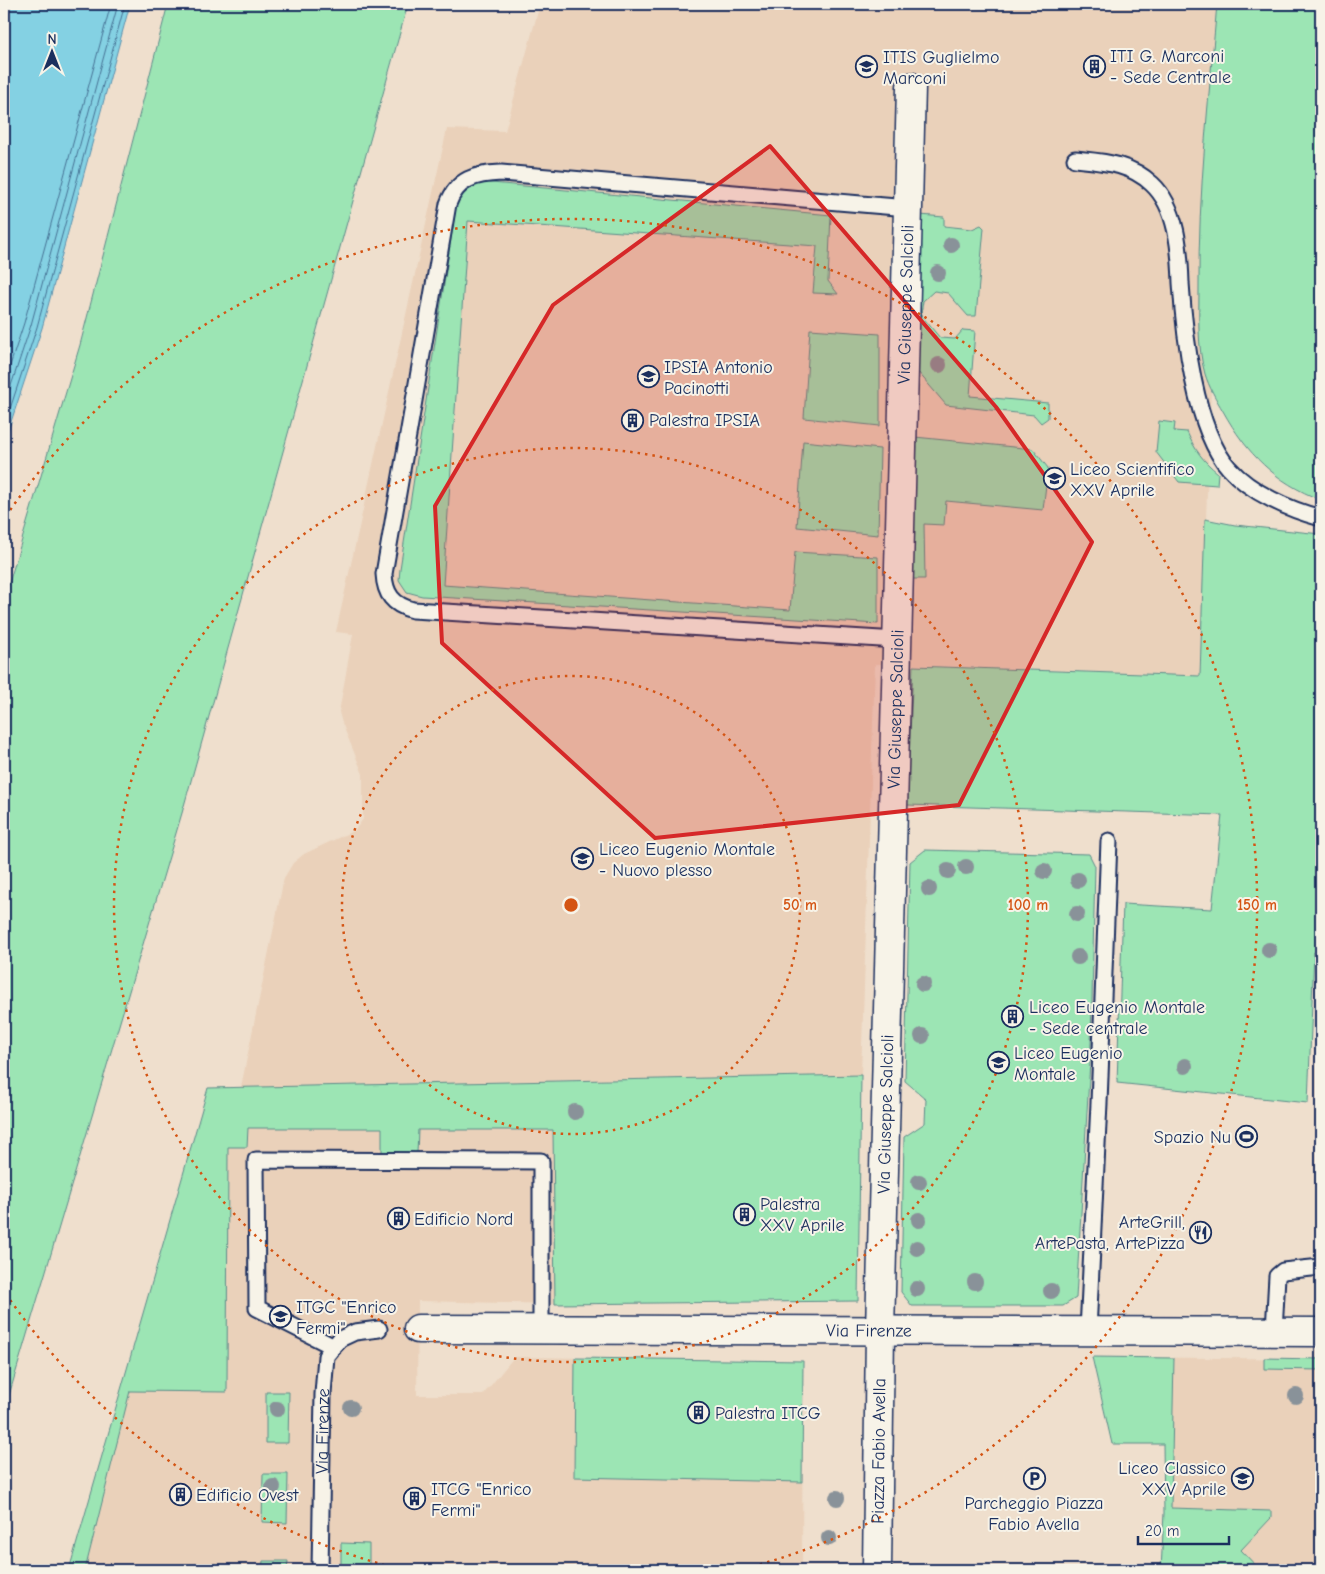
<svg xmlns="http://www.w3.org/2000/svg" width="1325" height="1574" font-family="'Comic Neue',sans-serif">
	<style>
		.built { fill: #ead1ba }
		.green { fill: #9ce5b4; stroke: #5c8a89 }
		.water { fill: #84d1e3; stroke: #5a90ae }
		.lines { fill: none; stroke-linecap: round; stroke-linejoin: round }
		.shore { stroke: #457093; stroke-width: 1 }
		.lane-casing { stroke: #1b2f5e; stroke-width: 19 }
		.street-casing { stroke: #1b2f5e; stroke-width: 31 }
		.lane { stroke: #f7f3e8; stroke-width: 15 }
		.street { stroke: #f7f3e8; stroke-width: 28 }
		.tree { fill: #899299 }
		.marked { fill: #d62828; fill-opacity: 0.2; stroke: #d62828; stroke-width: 4; stroke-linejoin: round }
		.ring { fill: none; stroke: #d45514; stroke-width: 2.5; stroke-dasharray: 2.5 5 }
		.labels { text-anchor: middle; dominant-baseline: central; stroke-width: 4; stroke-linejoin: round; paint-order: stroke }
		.poi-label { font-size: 18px; fill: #1b2f5e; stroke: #f7f3e8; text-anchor: start }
		.street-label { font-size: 18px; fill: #1b2f5e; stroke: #f7f3e8 }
		.centre { fill: #d45514; stroke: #f7f3e8; stroke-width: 2.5 }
		.ring-label { font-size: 15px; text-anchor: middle; font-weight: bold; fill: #d45514; stroke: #f7f3e8; stroke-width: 4; stroke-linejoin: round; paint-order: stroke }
	</style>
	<rect width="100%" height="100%" fill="#efdfcd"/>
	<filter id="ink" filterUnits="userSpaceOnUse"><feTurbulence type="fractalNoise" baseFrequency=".02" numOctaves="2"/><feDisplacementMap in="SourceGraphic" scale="10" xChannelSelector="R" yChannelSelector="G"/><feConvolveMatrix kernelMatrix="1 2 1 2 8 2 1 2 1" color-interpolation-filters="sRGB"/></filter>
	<g filter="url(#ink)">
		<!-- built -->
		<g class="built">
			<path d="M540,4H1217L1199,263V310L1205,374L1211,389L1200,676L875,664L861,1075L554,1081L555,1304L418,1301L417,1395H483L514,1357L803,1361L802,1570H69L208,1088L241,1087L284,878L293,863L304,854L355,830L363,819V774L342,723L339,712L353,634L336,632L447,129L505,131Z"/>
			<path d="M1092,1357L1321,1359V1570H1161L1164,1513L1163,1444H1112Z"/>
		</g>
		<!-- green -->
		<g class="green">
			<path d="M168,4H408L182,813L4,1412V600L80,345Z"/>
			<path d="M1217,4H1321V500C1275,482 1247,454 1223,411C1216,399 1209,387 1205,374C1197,346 1199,316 1199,287C1198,193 1209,98 1217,4Z"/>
			<path d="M481,182L831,215L828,281L838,294L813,293L817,246L468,221L443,585L790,610L795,552L878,557V624L422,596L407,592L399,580L400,569L457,200L467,186Z"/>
			<path d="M920,215L944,217V226L972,229L981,225L984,228L976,316H968L948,293L934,291L923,301L921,315L940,338L955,339L963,330L975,331L970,396L1048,403V418L1041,423L1034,415L946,405L918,372Z"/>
			<path d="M810,329L880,334V426L804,418Z"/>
			<path d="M1159,421L1175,423L1174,431L1187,432C1195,450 1203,461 1218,473L1217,485L1179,482L1156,452Z"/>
			<path d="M915,437L1033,449L1048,468L1043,510L946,501L944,525L924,524L925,579H911Z"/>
			<path d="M803,441L880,449L878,535L797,527Z"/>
			<path d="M1205,519L1235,525L1321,534V952H1314L1308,1103L1117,1083L1123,904L1212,909L1222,815L907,805L913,666L1200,676Z"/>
			<path d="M925,850L1089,854L1095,866L1091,1044L1076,1298L1063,1306H912L901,1292L904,1137L925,1123L926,1099L905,1081L910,862Z"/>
			<path d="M861,1075L858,1301L555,1304L553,1130H418L417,1153H382V1128H248L247,1147H228L227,1392L130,1391L85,1570H69L208,1088Z"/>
			<path d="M1092,1357L1174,1358L1171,1508L1271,1511V1518L1241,1550L1260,1570H1161L1164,1513L1163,1444H1112Z"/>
			<path d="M575,1358L803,1361L802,1482L574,1477Z"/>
			<path d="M1264,1358L1321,1359V1370L1264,1369Z"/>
			<path d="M266,1392H289L288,1443H266Z"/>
			<path d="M263,1474H288L287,1523L262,1522Z"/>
			<path d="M341,1543L369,1544V1570H341Z"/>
			<path d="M263,1561H288L287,1570H262Z"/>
		</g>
		<!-- water -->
		<path class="water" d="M4,4H130L42,328L4,443Z"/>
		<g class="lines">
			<!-- shore -->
			<g class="shore">
				<path d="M4,384L24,323L111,4"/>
				<path d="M4,407L31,325L118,4"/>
				<path d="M4,427L37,327L125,4"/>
			</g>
			<defs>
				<g id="lane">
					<path d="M1075,159C1103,162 1130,163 1152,184C1177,207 1180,251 1181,283C1184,333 1195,430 1229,468C1251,493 1290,510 1321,518"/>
					<path d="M897,640L413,610C393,605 385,594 384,574L448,204C457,179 475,174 501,173L908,208"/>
					<path d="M1088,1331L1099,1103L1109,841"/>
					<path d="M1274,1331L1277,1276L1283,1271L1321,1267"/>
					<path d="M332,1346L257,1308L256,1160L541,1161V1330"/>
					<path id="s1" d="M320,1570L323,1394L326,1356L340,1339L355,1332L379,1329"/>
				</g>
				<g id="street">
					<path id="s2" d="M418,1329L1321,1332"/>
					<path id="s3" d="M877,1570L880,1331L911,87"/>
				</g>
			</defs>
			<!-- lane casing -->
			<use href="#lane" class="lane-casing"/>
			<!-- street casing -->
			<use href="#street" class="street-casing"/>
			<!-- lane -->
			<use href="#lane" class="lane"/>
			<!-- street -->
			<use href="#street" class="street"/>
		</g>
		<!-- trees -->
		<g class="tree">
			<circle cx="951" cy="245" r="8"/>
			<circle cx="938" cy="273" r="8"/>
			<circle cx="939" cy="365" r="8"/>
			<circle cx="966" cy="867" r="8"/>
			<circle cx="948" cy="871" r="8"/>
			<circle cx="1044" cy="871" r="8"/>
			<circle cx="1078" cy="880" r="8"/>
			<circle cx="929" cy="889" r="8"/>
			<circle cx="1077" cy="914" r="8"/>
			<circle cx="1269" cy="950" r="8"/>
			<circle cx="1078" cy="957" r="8"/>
			<circle cx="923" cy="984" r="8"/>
			<circle cx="922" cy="1036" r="8"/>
			<circle cx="1185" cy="1066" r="8"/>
			<circle cx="575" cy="1112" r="8"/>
			<circle cx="919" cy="1182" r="8"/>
			<circle cx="919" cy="1220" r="8"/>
			<circle cx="917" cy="1248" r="8"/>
			<circle cx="975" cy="1282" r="8"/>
			<circle cx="917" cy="1289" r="8"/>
			<circle cx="1051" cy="1291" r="8"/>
			<circle cx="1296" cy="1396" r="8"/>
			<circle cx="351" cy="1408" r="8"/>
			<circle cx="277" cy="1409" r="8"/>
			<circle cx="273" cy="1487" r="8"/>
			<circle cx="837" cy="1498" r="8"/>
			<circle cx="829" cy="1538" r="8"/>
		</g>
	</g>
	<!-- marked area -->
	<path class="marked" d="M770,146L996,407L1092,542L959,805L655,838L442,643L435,506L553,305Z"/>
	<!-- distance rings -->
	<g class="ring">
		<circle cx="571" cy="905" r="229"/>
		<circle cx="571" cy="905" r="457"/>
		<path d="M399 1569A686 686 0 0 1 6 1294M6 516A686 686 0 1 1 743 1569"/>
	</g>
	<!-- icons -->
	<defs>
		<symbol id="building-ring" viewBox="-11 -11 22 22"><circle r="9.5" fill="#f7f3e8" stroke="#1b2f5e" stroke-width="1.5"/><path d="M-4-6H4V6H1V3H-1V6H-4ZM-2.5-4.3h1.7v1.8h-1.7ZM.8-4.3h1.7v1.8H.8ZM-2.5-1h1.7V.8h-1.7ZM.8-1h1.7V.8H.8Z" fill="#1b2f5e"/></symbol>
		<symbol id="school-ring" viewBox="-11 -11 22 22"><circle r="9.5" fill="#f7f3e8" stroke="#1b2f5e" stroke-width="1.5"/><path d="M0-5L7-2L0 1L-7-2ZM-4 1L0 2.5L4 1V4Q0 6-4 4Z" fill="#1b2f5e"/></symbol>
		<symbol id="stadium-ring" viewBox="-11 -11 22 22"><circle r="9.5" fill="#f7f3e8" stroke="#1b2f5e" stroke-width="1.5"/><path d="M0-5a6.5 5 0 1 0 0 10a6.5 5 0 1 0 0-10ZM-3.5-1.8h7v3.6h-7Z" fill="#1b2f5e"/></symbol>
		<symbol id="restaurant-ring" viewBox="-11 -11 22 22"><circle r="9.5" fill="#f7f3e8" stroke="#1b2f5e" stroke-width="1.5"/><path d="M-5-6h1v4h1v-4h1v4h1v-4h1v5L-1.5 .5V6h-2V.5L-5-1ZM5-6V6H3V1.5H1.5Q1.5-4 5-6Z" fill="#1b2f5e"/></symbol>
		<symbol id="parking-ring" viewBox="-11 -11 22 22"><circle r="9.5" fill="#f7f3e8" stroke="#1b2f5e" stroke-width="1.5"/><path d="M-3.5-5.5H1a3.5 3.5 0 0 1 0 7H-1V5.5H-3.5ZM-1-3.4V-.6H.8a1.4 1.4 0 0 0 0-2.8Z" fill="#1b2f5e"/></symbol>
	</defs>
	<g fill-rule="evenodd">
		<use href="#building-ring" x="1082" y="54" width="25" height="25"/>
		<use href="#school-ring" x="854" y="54" width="25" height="25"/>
		<use href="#school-ring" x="636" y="364" width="25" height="25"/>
		<use href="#building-ring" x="620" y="408" width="25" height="25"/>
		<use href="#school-ring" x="1042" y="466" width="25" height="25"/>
		<use href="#school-ring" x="570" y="846" width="25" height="25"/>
		<use href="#building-ring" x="1000" y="1004" width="25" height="25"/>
		<use href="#school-ring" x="986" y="1050" width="25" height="25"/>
		<use href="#stadium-ring" x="1234" y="1124" width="25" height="25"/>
		<use href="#building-ring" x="732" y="1202" width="25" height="25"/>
		<use href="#building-ring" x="386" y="1206" width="25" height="25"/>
		<use href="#restaurant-ring" x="1188" y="1220" width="25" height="25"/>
		<use href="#school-ring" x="268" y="1304" width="25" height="25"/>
		<use href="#building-ring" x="686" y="1400" width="25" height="25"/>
		<use href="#parking-ring" x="1022" y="1466" width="25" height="25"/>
		<use href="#school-ring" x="1230" y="1466" width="25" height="25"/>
		<use href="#building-ring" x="168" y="1482" width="25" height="25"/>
		<use href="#building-ring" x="402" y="1486" width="25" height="25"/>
	</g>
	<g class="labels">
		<!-- poi labels -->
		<g class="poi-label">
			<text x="1110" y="56">ITI G. Marconi<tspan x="1110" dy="21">- Sede Centrale</tspan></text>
			<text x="883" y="57">ITIS Guglielmo<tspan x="883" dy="21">Marconi</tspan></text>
			<text x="664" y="367">IPSIA Antonio<tspan x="664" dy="21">Pacinotti</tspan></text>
			<text x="649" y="420">Palestra IPSIA</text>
			<text x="1070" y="469">Liceo Scientifico<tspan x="1070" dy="21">XXV Aprile</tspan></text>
			<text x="599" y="849">Liceo Eugenio Montale<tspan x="599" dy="21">- Nuovo plesso</tspan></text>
			<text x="1029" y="1007">Liceo Eugenio Montale<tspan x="1029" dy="21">- Sede centrale</tspan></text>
			<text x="1014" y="1053">Liceo Eugenio<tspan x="1014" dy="21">Montale</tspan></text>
			<text x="1231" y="1137" text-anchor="end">Spazio Nu</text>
			<text x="760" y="1204">Palestra<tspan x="760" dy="21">XXV Aprile</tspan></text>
			<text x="414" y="1219">Edificio Nord</text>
			<text x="1185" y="1222" text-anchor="end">ArteGrill,<tspan x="1185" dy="21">ArtePasta, ArtePizza</tspan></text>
			<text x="296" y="1307">ITGC "Enrico<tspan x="296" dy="21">Fermi"</tspan></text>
			<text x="715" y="1413">Palestra ITCG</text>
			<text x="1226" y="1468" text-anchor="end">Liceo Classico<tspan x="1226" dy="21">XXV Aprile</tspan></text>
			<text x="431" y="1489">ITCG "Enrico<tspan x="431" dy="21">Fermi"</tspan></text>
			<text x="196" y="1495">Edificio Ovest</text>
			<text x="1034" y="1503" text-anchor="middle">Parcheggio Piazza<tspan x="1034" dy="21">Fabio Avella</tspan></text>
		</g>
		<!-- street labels -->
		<g class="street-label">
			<text stroke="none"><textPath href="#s3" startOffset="1266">Via Giuseppe Salcioli</textPath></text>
			<text stroke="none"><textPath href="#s3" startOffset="861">Via Giuseppe Salcioli</textPath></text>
			<text stroke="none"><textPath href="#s3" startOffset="456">Via Giuseppe Salcioli</textPath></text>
			<text stroke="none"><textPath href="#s2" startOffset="451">Via Firenze</textPath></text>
			<text stroke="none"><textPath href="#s1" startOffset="139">Via Firenze</textPath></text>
			<text stroke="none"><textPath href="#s3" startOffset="119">Piazza Fabio Avella</textPath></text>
		</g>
	</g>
	<circle cx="571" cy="905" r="8" class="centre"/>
	<g class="ring-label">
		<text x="800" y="910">50 m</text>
		<text x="1028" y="910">100 m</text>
		<text x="1257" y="910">150 m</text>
	</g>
	<!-- margin -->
	<rect width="1325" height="1574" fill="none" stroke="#f7f3e8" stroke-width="20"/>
	<rect x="10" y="10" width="1305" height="1554" fill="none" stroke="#1b2f5e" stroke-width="2" filter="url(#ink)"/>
	<!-- north arrow -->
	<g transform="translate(52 52)" stroke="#f7f3e8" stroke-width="4" paint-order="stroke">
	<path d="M0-4L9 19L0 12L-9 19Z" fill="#1b2f5e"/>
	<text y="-8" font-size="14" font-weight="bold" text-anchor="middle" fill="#1b2f5e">N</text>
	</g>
	<!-- scale -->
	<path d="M1138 1536v8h91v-8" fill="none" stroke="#1b2f5e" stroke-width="2.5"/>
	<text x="1145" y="1536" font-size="15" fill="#1b2f5e" stroke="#f7f3e8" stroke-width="4" paint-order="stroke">20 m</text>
</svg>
